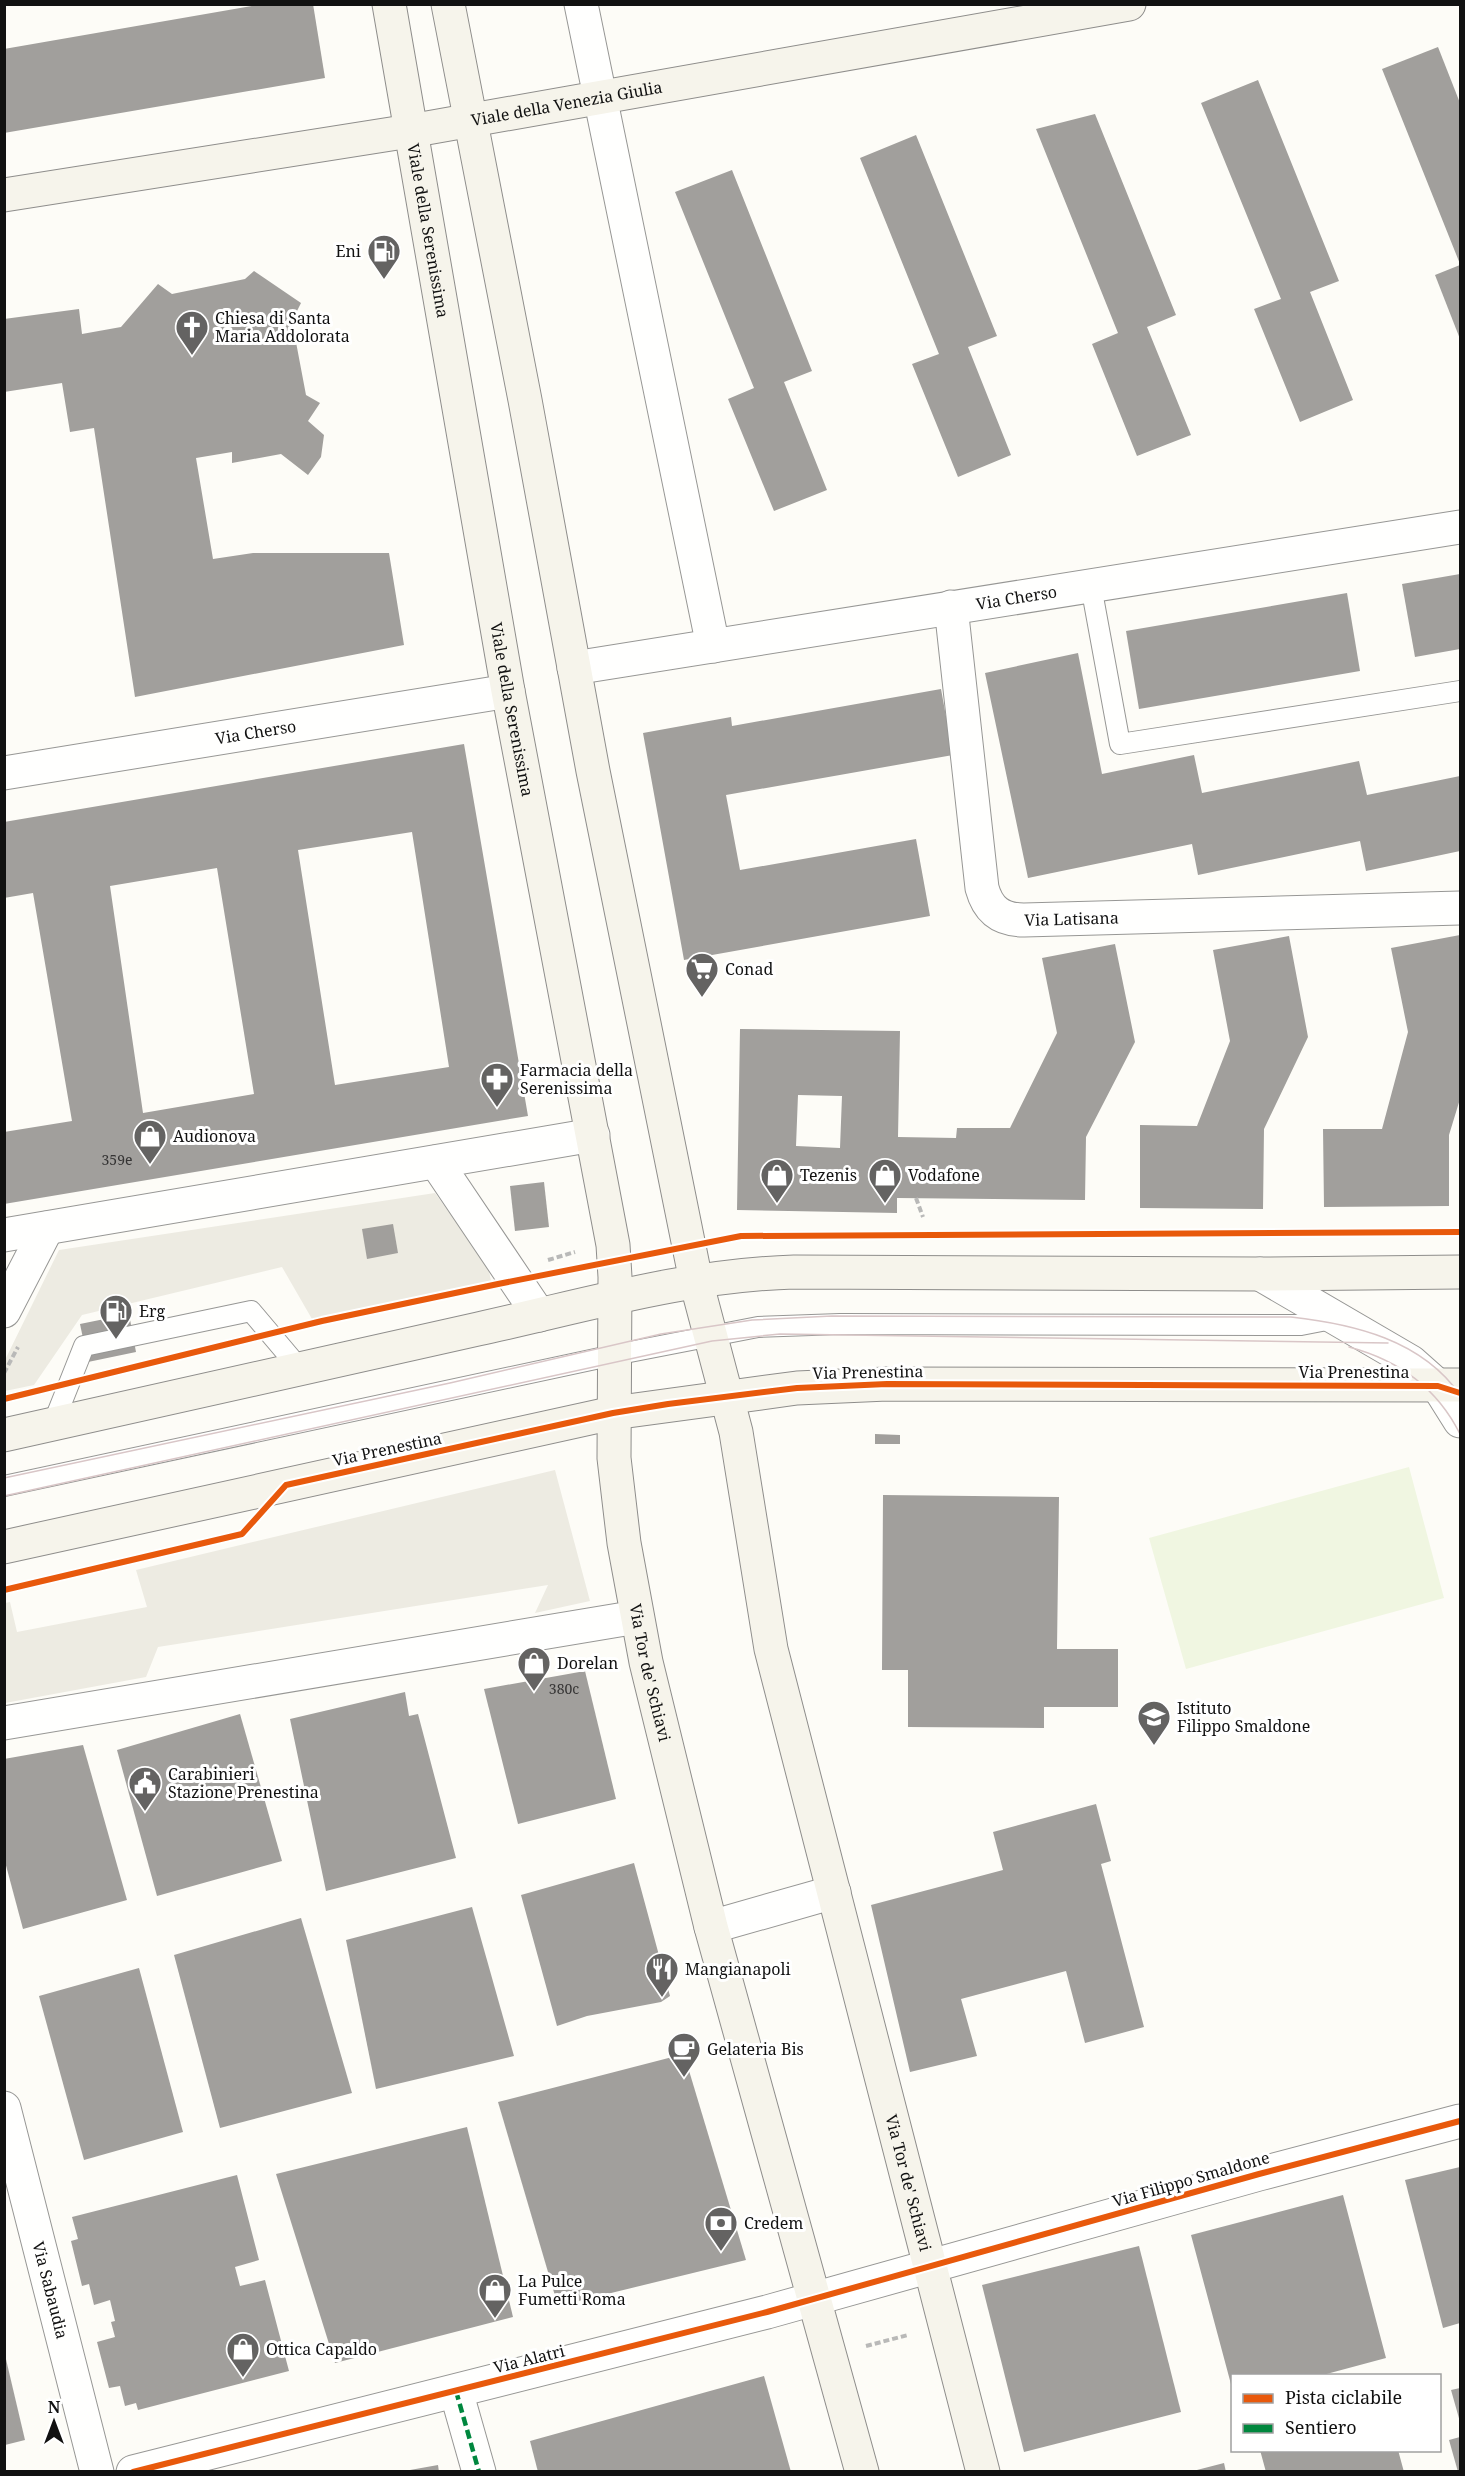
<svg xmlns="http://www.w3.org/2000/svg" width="1465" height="2476" font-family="'Noto Serif',serif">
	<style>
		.pitch { fill: #f0f6e1 }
		.plaza { fill: #edebe2 }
		.building { fill: #a19f9c; fill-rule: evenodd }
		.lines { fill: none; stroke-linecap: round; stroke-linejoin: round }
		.lane-casing { stroke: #979795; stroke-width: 22 }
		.street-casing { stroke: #979795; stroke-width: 35 }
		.secondary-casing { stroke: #8e8d8b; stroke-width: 35 }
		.path { stroke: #b9b9b8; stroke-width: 4; stroke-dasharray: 6 3; stroke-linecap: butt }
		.lane { stroke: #fffffe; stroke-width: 20 }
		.street { stroke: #fffffe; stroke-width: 33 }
		.secondary { stroke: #f6f4eb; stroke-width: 33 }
		.tram { stroke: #d9c6c7; stroke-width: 1.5 }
		.quiet { stroke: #00873e; stroke-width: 4.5; stroke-dasharray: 9 4.5; stroke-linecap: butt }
		.cycleway-casing { stroke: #fff; stroke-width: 10 }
		.cycleway { stroke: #e8590c; stroke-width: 6 }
		.labels { text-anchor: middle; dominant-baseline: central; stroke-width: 6; stroke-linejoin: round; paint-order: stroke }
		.number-label { font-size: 14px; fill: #353434 }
		.street-label { font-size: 16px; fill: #111; stroke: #fff }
		.poi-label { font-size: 16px; fill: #111; stroke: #fff; text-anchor: start }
	</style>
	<rect width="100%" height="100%" fill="#fdfcf7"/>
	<!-- pitch -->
	<path class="pitch" d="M1409,1467L1444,1598L1186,1669L1149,1538Z"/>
	<!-- plaza -->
	<g class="plaza">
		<path d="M435,1193L488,1266L491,1281L312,1319L282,1267L82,1315L34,1385L5,1391L4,1362L59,1250Z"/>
		<path d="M555,1470L590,1601L535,1613L548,1585L158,1647L146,1677L5,1703V1603L10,1602L17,1632L147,1607L136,1570Z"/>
	</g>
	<!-- building -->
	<g class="building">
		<path d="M263,4H313L325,78L4,133V49Z"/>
		<path d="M1438,47L1460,103V264L1382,69Z"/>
		<path d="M1258,80L1339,281L1310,292L1353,400L1300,422L1254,309L1281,299L1201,103Z"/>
		<path d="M1095,114L1176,315L1147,327L1191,435L1137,456L1092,344L1118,333L1036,129Z"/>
		<path d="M916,135L997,336L968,347L1011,455L958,477L912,364L939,354L860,158Z"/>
		<path d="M732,170L812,371L784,382L827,490L774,511L728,399L754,388L675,192Z"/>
		<path d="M1460,265V339L1435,275Z"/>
		<path d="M254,271L301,303L292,321L306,395L320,403L308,421L324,435L321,457L308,475L281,454L232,463V452L196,458L213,559L253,553H389L404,645L135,697L94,428L70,432L62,383L4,392V319L79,309L82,334L121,327L158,284L172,294L245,279Z"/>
		<path d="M1460,574V649L1415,657L1402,584Z"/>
		<path d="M1347,593L1360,671L1139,709L1126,631Z"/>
		<path d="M1078,653L1102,774L1194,755L1202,793L1359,761L1367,795L1460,776V851L1366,871L1360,841L1198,875L1192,844L1028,878L985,673Z"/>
		<path d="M941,689L953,755L726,795L740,870L916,839L930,916L684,960L643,733L731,717L732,726Z"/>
		<path d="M464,744L528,1116L4,1204V1132L72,1121L33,893L4,898V822ZM412,832L449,1067L335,1085L298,850ZM217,868L254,1094L143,1113L110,886Z"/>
		<path d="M1460,935V1099L1449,1135V1206L1324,1207L1323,1129H1382L1408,1032L1391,948Z"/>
		<path d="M1289,936L1308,1037L1264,1129L1263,1209L1140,1208V1125L1197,1126L1230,1041L1213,950Z"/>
		<path d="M1115,944L1135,1042L1086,1137L1085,1200L897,1198V1213L737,1210L740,1029L900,1031L898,1137L956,1138L957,1128H1010L1057,1033L1042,958ZM798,1095L842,1096L840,1148L796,1146Z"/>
		<path d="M544,1182L549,1227L515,1231L510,1186Z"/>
		<path d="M393,1224L398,1253L367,1259L362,1229Z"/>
		<path d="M129,1314L136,1352L88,1362L80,1324Z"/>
		<path d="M875,1434L900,1435V1444H875Z"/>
		<path d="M883,1495L1059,1497L1057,1649H1118V1707H1044V1728L908,1727V1670H882Z"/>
		<path d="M585,1671L616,1799L518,1824L484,1689Z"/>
		<path d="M405,1692L409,1716L418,1714L456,1858L326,1891L290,1719Z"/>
		<path d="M240,1714L282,1861L157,1896L117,1750Z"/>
		<path d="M83,1745L127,1900L23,1929L4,1858V1759Z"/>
		<path d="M1096,1804L1111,1861L1101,1864L1144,2027L1085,2043L1066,1971L961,1999L977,2056L910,2072L871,1905L1003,1870L993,1832Z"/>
		<path d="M634,1863L670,1996L661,2002L587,2016L557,2026L521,1895Z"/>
		<path d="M472,1907L514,2056L376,2089L346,1940Z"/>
		<path d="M301,1918L352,2093L220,2128L174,1955Z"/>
		<path d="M139,1968L183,2132L84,2160L39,1996Z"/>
		<path d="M684,2054L746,2260L558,2306L498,2102Z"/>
		<path d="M467,2127L513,2317L335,2363L276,2174Z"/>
		<path d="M1460,2167V2323L1443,2328L1405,2180Z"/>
		<path d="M237,2175L259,2260L235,2267L240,2286L265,2280L289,2371L138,2410L136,2403L125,2406L120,2386L109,2388L97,2342L115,2337L111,2322L115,2321L110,2300L94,2305L89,2284L82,2286L71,2241L78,2239L72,2217Z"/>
		<path d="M1343,2195L1386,2358L1319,2376H1232V2388L1191,2235Z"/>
		<path d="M1139,2246L1181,2412L1024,2452L982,2285Z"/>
		<path d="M5,2355L25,2440L5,2445Z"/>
		<path d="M764,2376L791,2472H538L530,2441Z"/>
		<path d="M1460,2388V2422L1451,2390Z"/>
		<path d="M1460,2437V2472H1458L1449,2440Z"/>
		<path d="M1260,2450H1398L1404,2472H1266Z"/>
		<path d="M1224,2463L1226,2472H1193V2471Z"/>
		<path d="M438,2465L439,2472H411L410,2470Z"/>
	</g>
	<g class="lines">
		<defs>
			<g id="lane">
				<path d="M1091,586L1120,744L1460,691"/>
				<path d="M53,1424L84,1346L251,1311L300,1369"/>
				<path d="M4,1486L614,1355L758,1327L840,1324L1301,1325L1337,1318"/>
			</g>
			<g id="street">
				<path d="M581,4L713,646"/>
				<path id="s1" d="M951,607L982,888C988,910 1001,920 1024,920L1460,908"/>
				<path id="s2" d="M574,668L1460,527"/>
				<path id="s3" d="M4,773L508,691"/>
				<path d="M436,1162L539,1315"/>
				<path d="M4,1235L593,1135"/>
				<path d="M1260,1274L1411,1362L1438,1386L1460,1421"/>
				<path d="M4,1311L47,1228"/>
				<path d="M4,1723L637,1617"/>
				<path d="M711,1927L834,1892"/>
				<path id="s4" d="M4,2108L97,2472"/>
				<path d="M456,2391L479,2472"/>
				<path d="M133,2472L767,2312L1259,2174L1460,2121"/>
			</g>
			<g id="secondary">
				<path id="s5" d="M389,4L508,691L613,1245L615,1277L614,1458L624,1543L646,1662L711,1927L862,2472"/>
				<path id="s6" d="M448,4L525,400L593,771L696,1281L736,1432L771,1649L983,2472"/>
				<path id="s7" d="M4,195L410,131L1129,4"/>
				<path d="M4,1435C162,1400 320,1365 478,1329C583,1306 686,1275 794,1272L1260,1274L1460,1272"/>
				<path d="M4,1547L613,1413L797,1388L887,1384L1460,1385"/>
			</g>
		</defs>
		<!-- lane casing -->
		<use href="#lane" class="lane-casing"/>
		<!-- street casing -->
		<use href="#street" class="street-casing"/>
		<!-- secondary casing -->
		<use href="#secondary" class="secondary-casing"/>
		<!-- path -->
		<g class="path">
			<path d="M916,1198L923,1217"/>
			<path d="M548,1260L575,1252"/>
			<path d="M4,1373L18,1347"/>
			<path d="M866,2346L908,2335"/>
		</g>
		<!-- lane -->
		<use href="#lane" class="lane"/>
		<!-- street -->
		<use href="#street" class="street"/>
		<!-- secondary -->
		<use href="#secondary" class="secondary"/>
		<!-- tram -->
		<g class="tram">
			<path d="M1349,1347C1398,1360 1437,1388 1460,1434"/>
			<path d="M4,1478L450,1383L661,1334L752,1320L832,1316L1291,1317C1354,1324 1422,1340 1460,1395"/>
			<path d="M4,1496L712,1341L780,1334L1388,1343"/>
		</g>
		<!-- quiet -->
		<path class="quiet" d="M456,2391L479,2472"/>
		<defs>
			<g id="cycleway">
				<path d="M4,1399L322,1321L498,1284L741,1236L1460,1232"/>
				<path d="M4,1590L242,1534L286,1485L613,1413L668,1404L797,1388L887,1384L1438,1386L1460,1393"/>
				<path d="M133,2472L767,2312L1259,2174L1460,2121"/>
			</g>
		</defs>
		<!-- cycleway casing -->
		<use href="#cycleway" class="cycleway-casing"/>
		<!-- cycleway -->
		<use href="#cycleway" class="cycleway"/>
	</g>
	<!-- icons -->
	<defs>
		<symbol id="fuel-pin" viewBox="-11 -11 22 30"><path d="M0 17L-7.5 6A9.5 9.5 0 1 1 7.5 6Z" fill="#646362" stroke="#fff"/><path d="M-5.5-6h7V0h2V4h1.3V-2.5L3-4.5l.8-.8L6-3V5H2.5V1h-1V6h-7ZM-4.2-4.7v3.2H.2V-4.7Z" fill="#fff"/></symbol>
		<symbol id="church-pin" viewBox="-11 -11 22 30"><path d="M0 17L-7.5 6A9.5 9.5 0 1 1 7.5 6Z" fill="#646362" stroke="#fff"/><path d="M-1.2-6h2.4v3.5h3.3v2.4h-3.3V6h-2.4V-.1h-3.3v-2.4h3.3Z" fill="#fff"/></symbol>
		<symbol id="supermarket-pin" viewBox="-11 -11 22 30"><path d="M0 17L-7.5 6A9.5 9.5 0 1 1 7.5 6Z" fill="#646362" stroke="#fff"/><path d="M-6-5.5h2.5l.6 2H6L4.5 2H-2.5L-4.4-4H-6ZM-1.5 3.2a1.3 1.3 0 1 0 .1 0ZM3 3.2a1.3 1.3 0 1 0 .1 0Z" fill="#fff"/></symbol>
		<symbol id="pharmacy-pin" viewBox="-11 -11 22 30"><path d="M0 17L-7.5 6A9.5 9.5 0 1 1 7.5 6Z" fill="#646362" stroke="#fff"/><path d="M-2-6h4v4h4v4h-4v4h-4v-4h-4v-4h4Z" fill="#fff"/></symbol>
		<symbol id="shop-pin" viewBox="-11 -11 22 30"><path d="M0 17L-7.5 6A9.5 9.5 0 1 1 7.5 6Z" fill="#646362" stroke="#fff"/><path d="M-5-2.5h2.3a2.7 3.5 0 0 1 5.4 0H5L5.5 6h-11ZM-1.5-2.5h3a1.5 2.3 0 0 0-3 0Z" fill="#fff"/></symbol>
		<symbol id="school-pin" viewBox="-11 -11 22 30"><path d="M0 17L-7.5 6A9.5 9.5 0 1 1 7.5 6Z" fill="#646362" stroke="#fff"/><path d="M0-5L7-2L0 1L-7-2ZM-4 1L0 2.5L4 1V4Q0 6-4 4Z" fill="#fff"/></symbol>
		<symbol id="civic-pin" viewBox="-11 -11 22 30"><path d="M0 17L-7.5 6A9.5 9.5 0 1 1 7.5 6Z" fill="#646362" stroke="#fff"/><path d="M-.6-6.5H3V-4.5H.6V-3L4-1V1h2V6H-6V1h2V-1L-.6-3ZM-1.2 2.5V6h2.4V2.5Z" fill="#fff"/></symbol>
		<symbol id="restaurant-pin" viewBox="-11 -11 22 30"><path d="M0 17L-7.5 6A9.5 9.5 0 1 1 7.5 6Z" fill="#646362" stroke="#fff"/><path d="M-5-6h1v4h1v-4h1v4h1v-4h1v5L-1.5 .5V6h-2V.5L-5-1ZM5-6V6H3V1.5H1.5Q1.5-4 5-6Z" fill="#fff"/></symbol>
		<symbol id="cafe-pin" viewBox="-11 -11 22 30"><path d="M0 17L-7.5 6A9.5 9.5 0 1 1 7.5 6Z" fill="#646362" stroke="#fff"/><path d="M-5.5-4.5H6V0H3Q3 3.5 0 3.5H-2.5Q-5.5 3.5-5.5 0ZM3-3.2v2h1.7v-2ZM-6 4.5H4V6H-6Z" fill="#fff"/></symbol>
		<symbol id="bank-pin" viewBox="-11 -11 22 30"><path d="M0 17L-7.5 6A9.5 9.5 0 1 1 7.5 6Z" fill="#646362" stroke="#fff"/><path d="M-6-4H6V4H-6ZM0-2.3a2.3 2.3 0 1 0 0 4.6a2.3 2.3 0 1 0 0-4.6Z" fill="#fff"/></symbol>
	</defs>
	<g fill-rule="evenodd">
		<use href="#fuel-pin" x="365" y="232" width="38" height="52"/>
		<use href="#church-pin" x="173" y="308" width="38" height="52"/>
		<use href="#supermarket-pin" x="683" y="950" width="38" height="52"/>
		<use href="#pharmacy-pin" x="478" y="1060" width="38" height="52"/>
		<use href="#shop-pin" x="131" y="1117" width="38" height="52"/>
		<use href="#shop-pin" x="758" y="1156" width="38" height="52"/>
		<use href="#shop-pin" x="866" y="1156" width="38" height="52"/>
		<use href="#fuel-pin" x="97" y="1292" width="38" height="52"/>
		<use href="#shop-pin" x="515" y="1644" width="38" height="52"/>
		<use href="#school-pin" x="1135" y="1698" width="38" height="52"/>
		<use href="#civic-pin" x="126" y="1764" width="38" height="52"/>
		<use href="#restaurant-pin" x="643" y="1950" width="38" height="52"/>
		<use href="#cafe-pin" x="665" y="2030" width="38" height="52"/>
		<use href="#bank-pin" x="702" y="2204" width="38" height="52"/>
		<use href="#shop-pin" x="476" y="2271" width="38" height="52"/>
		<use href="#shop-pin" x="224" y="2330" width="38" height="52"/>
	</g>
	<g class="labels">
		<!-- number labels -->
		<g class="number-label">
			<text x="117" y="1159">359e</text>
			<text x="564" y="1688">380c</text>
		</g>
		<!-- street labels -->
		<g class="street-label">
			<text stroke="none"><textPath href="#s7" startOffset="570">Viale della Venezia Giulia</textPath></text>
			<text stroke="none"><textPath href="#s5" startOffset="230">Viale della Serenissima</textPath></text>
			<text stroke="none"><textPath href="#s2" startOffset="448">Via Cherso</textPath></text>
			<text stroke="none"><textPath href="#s5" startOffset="716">Viale della Serenissima</textPath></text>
			<text stroke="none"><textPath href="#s3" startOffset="255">Via Cherso</textPath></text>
			<text stroke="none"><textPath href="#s1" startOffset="388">Via Latisana</textPath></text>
			<text transform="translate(868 1372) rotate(-1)">Via Prenestina</text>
			<text x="1354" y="1372">Via Prenestina</text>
			<text transform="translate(387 1449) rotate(-12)">Via Prenestina</text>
			<text stroke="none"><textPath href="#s5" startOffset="1692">Via Tor de' Schiavi</textPath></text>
			<text transform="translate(1191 2179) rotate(-16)">Via Filippo Smaldone</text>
			<text stroke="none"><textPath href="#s6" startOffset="2228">Via Tor de' Schiavi</textPath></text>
			<text stroke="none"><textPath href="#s4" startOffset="188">Via Sabaudia</textPath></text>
			<text transform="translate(529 2359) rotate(-14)">Via Alatri</text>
		</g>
		<!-- poi labels -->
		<g class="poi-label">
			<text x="361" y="251" text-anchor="end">Eni</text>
			<text x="215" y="318">Chiesa di Santa<tspan x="215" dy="18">Maria Addolorata</tspan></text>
			<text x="725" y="969">Conad</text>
			<text x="520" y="1070">Farmacia della<tspan x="520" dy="18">Serenissima</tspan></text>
			<text x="173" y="1136">Audionova</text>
			<text x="800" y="1175">Tezenis</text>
			<text x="908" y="1175">Vodafone</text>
			<text x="139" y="1311">Erg</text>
			<text x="557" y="1663">Dorelan</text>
			<text x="1177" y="1708">Istituto<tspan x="1177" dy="18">Filippo Smaldone</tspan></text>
			<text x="168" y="1774">Carabinieri<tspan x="168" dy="18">Stazione Prenestina</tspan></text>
			<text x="685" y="1969">Mangianapoli</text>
			<text x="707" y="2049">Gelateria Bis</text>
			<text x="744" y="2223">Credem</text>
			<text x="518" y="2281">La Pulce<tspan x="518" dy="18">Fumetti Roma</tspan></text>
			<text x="266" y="2349">Ottica Capaldo</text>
		</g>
	</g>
	<!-- border -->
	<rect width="1465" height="2476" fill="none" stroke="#111111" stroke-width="12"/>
	<!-- legend -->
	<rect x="1231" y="2374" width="210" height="78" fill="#ffffff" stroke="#a0a0a0" stroke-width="1.5"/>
	<rect x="1243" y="2394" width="30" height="9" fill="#e8590c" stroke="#a0a0a0" stroke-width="1.5"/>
	<text x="1285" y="2404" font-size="18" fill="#111111">Pista ciclabile</text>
	<rect x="1243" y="2424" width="30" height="9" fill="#00873e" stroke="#a0a0a0" stroke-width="1.5"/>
	<text x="1285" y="2434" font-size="18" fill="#111111">Sentiero</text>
	<!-- north arrow -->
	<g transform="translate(54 2422)" stroke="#ffffff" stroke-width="4.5" paint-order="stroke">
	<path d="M0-4.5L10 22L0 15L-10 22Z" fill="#111111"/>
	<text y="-9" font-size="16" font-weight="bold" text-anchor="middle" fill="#111111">N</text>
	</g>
</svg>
